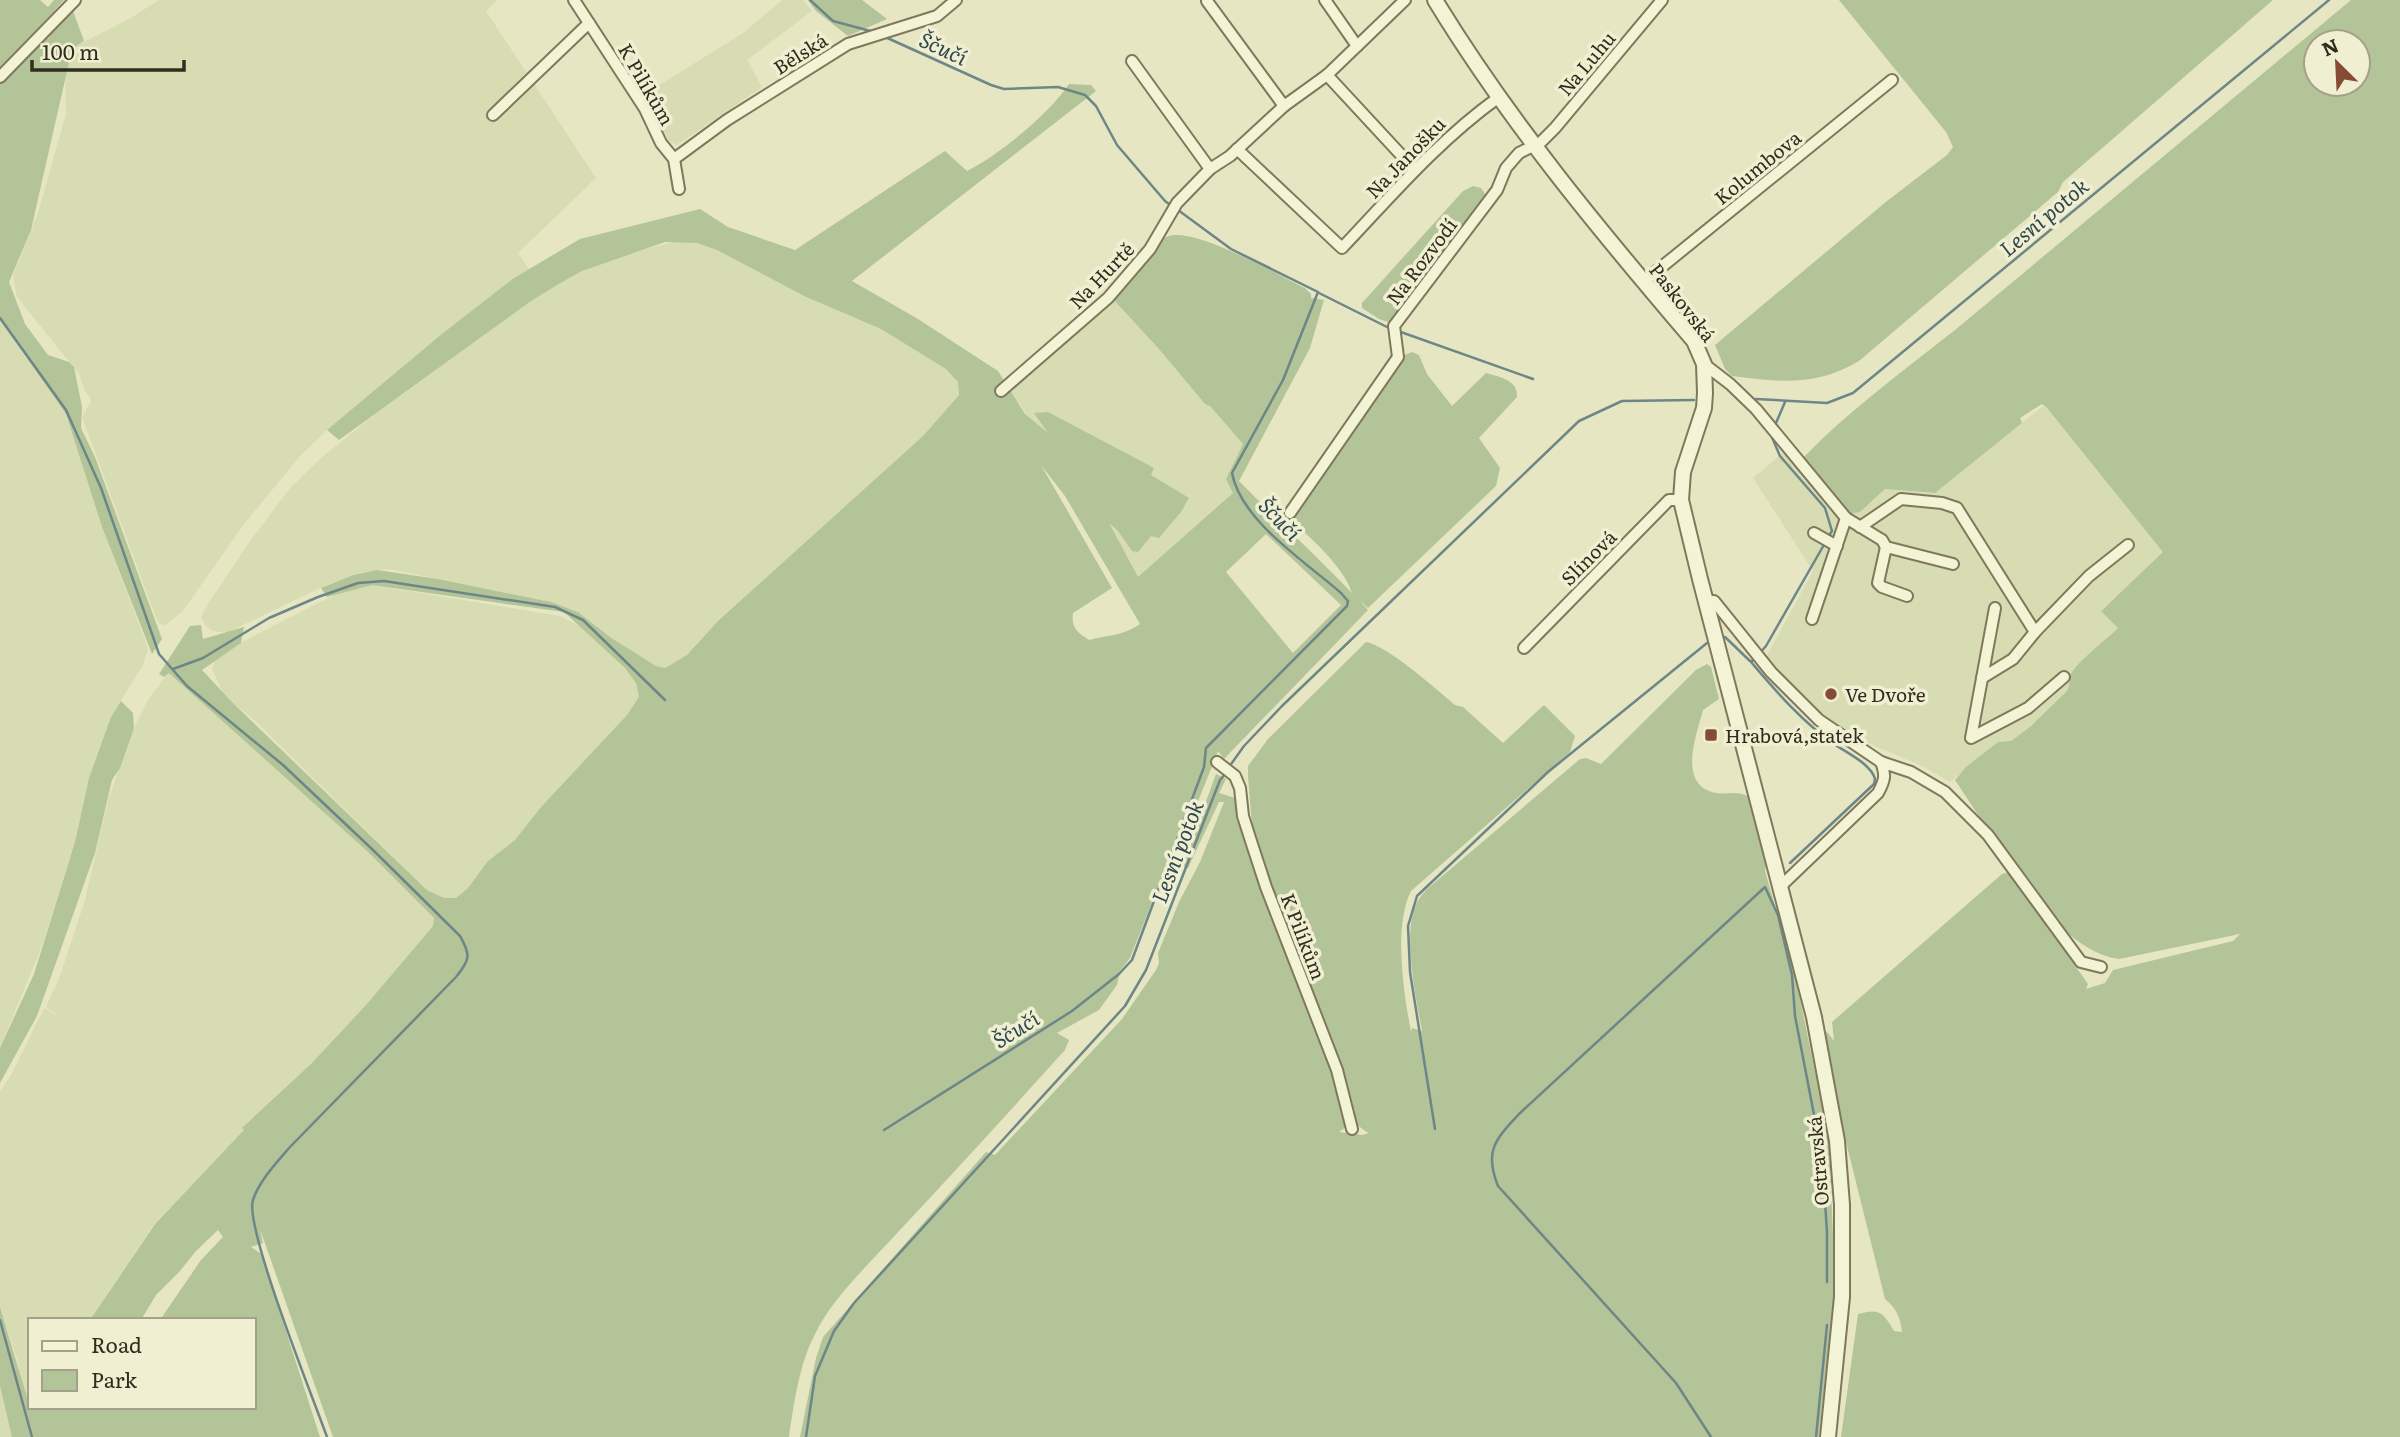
<svg xmlns="http://www.w3.org/2000/svg" width="2400" height="1437" font-family="Literata,serif">
	<style>
		.farmland { fill: #d7dcb2 }
		.green { fill: #b3c499; fill-rule: evenodd }
		.lines { fill: none; stroke-linecap: round; stroke-linejoin: round }
		.stream { stroke: #6d8687; stroke-width: 2.5 }
		.minor-casing { stroke: #7f785c; stroke-width: 14 }
		.tertiary-casing { stroke: #7f785c; stroke-width: 18 }
		.minor { stroke: #f3f3d5; stroke-width: 10 }
		.tertiary { stroke: #f3f3d5; stroke-width: 14 }
		.poi-dot { fill: #864b35; stroke: #f0efd2; stroke-width: 2.5 }
		.labels { text-anchor: middle; dominant-baseline: central; stroke-width: 7; stroke-linejoin: round; paint-order: stroke }
		.street-label { font-size: 19px; fill: #312d1e; stroke: #f0efd2 }
		.poi-label { font-size: 19px; fill: #312d1e; stroke: #f0efd2; text-anchor: start }
		.water-label { font-size: 21px; font-style: italic; fill: #30484f; stroke: #f0efd2 }
	</style>
	<rect width="100%" height="100%" fill="#e7e6c3"/>
	<!-- farmland -->
	<g class="farmland">
		<path d="M159,0H497L486,11L596,178L518,253L529,269L514,278L443,333L327,430L300,456L245,523L182,612L165,625L160,624L156,618L82,417L91,402L90,397L85,391L79,374L17,297L13,275L38,213L66,114L65,75L72,48L129,19Z"/>
		<path d="M782,0H803L812,11L747,60L762,87L677,145L669,141L645,94L743,33Z"/>
		<path d="M677,241L697,243L717,250L804,296L881,329L946,369L958,382L959,395L923,436L718,621L687,655L665,668L656,666L610,637L578,612L551,602L389,569L363,572L331,583L226,633L212,631L206,626L201,617L207,605L253,537L291,487L320,459L369,419L531,301L557,285L582,271L637,251Z"/>
		<path d="M1111,297L1159,349L1205,404L1209,405L1243,444L1226,479L1234,493L1138,578L1010,390Z"/>
		<path d="M0,319L66,414L102,527L148,648L143,665L111,717L89,778L75,842L40,951L0,1048Z"/>
		<path d="M2043,406L2047,408L2164,552L2101,610L2118,627L2071,674L2070,685L2067,691L2046,714L2011,741L1998,742L1950,782L1924,767L1854,737L1822,713L1766,657L1813,571L1753,478L1785,451L1848,514L1860,512L1885,489L1935,493Z"/>
		<path d="M372,585L560,616L582,627L625,668L636,682L639,697L627,715L541,807L515,840L488,861L468,888L456,898H444L427,890L253,719L232,702L222,691L212,669L215,660L244,641L320,602L347,590Z"/>
		<path d="M169,672L368,852L434,918L433,926L366,1005L311,1064L243,1128L245,1130L154,1224L90,1320H30V1405L27,1403L17,1359L0,1307V1092L11,1075L44,1008L62,1018L46,1007L60,976L85,900L108,801L130,736L148,700Z"/>
		<path d="M0,1386L10,1428L12,1437H0Z"/>
	</g>
	<!-- green -->
	<g class="green">
		<path d="M0,0H40L48,7L54,0H64L0,71Z"/>
		<path d="M808,0H862L887,19L848,36L816,11Z"/>
		<path d="M1839,0H2273L2063,182L2058,192L1859,361C1815,387 1781,382 1732,376L1725,369L1715,345L1887,201L1947,155L1953,147L1946,132Z"/>
		<path d="M2351,0H2400V1437H1841L1858,1314C1880,1308 1883,1312 1894,1331L1902,1332C1900,1317 1897,1309 1885,1299L1844,1134L1824,1031L1828,1033L1834,1041L1832,1022L2002,874L2009,872L2088,984L2086,989L2105,983L2113,970L2233,941L2240,934L2119,959C2097,956 2078,943 2062,928L1980,818L1955,780L1966,767L1998,742L2011,741L2031,726L2067,691C2070,685 2069,680 2071,674C2076,663 2108,638 2118,628L2101,611L2163,552L2047,408L2042,404L2020,418L2022,423L1935,493L1885,489L1860,512L1848,514L1802,459C1848,411 1903,371 1955,330ZM2316,42H2358V84H2316Z"/>
		<path d="M73,11L84,41L72,49L31,230L9,282L25,324L48,355L69,362L74,367L82,407L81,428L95,457L162,639L152,654L102,527L66,414L0,319V84L43,36L49,39L48,36Z"/>
		<path d="M1069,84L1091,85L1096,91L852,281L918,319L998,371L1025,414L1048,433L1034,413L1048,412L1154,468L1151,475L1189,498L1181,512L1159,538L1151,536L1138,552L1132,551L1118,531L1109,523L1138,577L1233,493L1226,479L1243,444L1210,406L1205,404L1159,349L1111,297C1123,284 1152,244 1166,237C1192,224 1277,275 1305,288L1311,294V298L1324,300L1310,348L1239,481C1276,519 1315,554 1352,593C1345,569 1310,536 1290,520L1402,356L1412,352L1419,355L1427,374L1452,406L1486,373C1500,377 1518,380 1517,397L1479,438L1500,468L1496,486L1368,608L1360,601L1368,610L1224,759L1218,751L1186,832L1183,824L1130,958L1120,971L1117,985L1099,1010L1057,1033L1069,1040L1065,1050C1010,1111 955,1171 899,1231C871,1262 833,1297 815,1334C799,1365 794,1403 789,1437H333L260,1229L263,1243L251,1247L260,1253L264,1263L320,1437H12L0,1386V1307L30,1407H254V1320H160L201,1260L223,1237L218,1230L196,1251L180,1271L156,1295L141,1320H90L155,1224L244,1130L242,1128L311,1064L366,1005L433,926L434,918L368,852L169,673L164,677L159,674L190,626L201,625L203,639L244,627L241,643L202,670L232,702L427,890L444,898H456L468,888L488,861L515,840L541,807L627,715L639,697L636,683L625,668L564,612L372,585L327,597L321,588L353,575L377,570L438,579L551,602L578,612L610,637L656,666L665,668L687,655L718,621L923,436L959,395L958,382L946,369L881,329L804,296L717,250L697,243L665,242L582,271L557,285L531,301L339,440L327,430L443,333L514,278L580,239L700,209L728,227L795,250L945,151L967,171C999,155 1049,114 1069,84ZM1041,465L1065,496L1140,624C1123,636 1108,635 1089,640C1077,632 1071,628 1073,613L1112,588ZM1266,534L1341,605L1293,653L1226,572Z"/>
		<path d="M1473,186L1481,188L1488,199L1391,323L1379,319L1362,308V303L1463,191Z"/>
		<path d="M1366,642C1387,645 1437,690 1455,705L1463,707L1503,743L1544,705L1575,736L1570,752L1411,891C1393,927 1404,994 1411,1032L1412,1028L1422,1031C1416,999 1403,937 1415,907C1417,900 1423,894 1427,889L1580,759L1586,758L1601,764L1696,670L1707,664L1711,667L1719,699L1703,710C1697,734 1676,785 1716,793C1729,795 1737,790 1749,797L1766,865L1765,871L1797,984L1829,1140L1835,1284L1819,1437H800L816,1358L823,1337L986,1152L995,1155L1122,1019L1156,970L1159,963L1158,953L1179,902L1200,862L1224,802H1219L1188,868L1182,867L1216,774L1226,779L1219,793L1235,798L1248,851L1334,1069L1346,1127L1339,1132L1362,1135L1369,1133C1356,1126 1353,1120 1350,1106L1353,1103L1349,1099L1336,1052L1253,838L1248,776V766L1268,739Z"/>
		<path d="M121,701L133,713L134,728L120,768L112,780L95,853L37,1016L0,1083V1048L34,974L75,842L89,778L111,717Z"/>
	</g>
	<g class="lines">
		<!-- stream -->
		<g class="stream">
			<path d="M810,0L833,21L874,32"/>
			<path d="M883,36L991,85L1004,89L1058,87L1085,95L1096,106L1117,145L1165,201L1173,207"/>
			<path d="M1319,293L1391,329"/>
			<path d="M0,318L66,410L101,488L159,654L187,686L283,765L373,850L460,936C471,955 470,960 456,977L290,1147C277,1162 259,1181 253,1200C244,1227 314,1400 327,1437"/>
			<path d="M1398,331L1533,379"/>
			<path d="M1756,399L1827,403L1853,393L2329,0"/>
			<path d="M1776,423L1785,402"/>
			<path d="M1771,435L1780,456L1825,508L1832,531L1828,537"/>
			<path d="M1725,637L1750,661"/>
			<path d="M1759,654L1766,646L1825,543"/>
			<path d="M1754,659L1751,662C1776,691 1802,722 1834,744C1847,753 1871,764 1875,779L1874,784L1790,863"/>
			<path d="M173,669L203,658L269,618L318,597L358,583L384,581L555,607L583,620L665,700"/>
			<path d="M1229,767L1244,746L1282,706L1579,421L1622,401L1694,400"/>
			<path d="M1435,1129L1410,972L1408,926L1417,896L1548,772L1707,643"/>
			<path d="M884,1130L1072,1011L1119,974L1132,960L1204,767L1206,748L1347,606L1348,601L1341,593C1306,562 1241,521 1232,473L1283,380L1318,292L1231,249L1178,210"/>
			<path d="M0,1320L32,1437"/>
			<path d="M806,1437L815,1376L834,1331L854,1303L1125,1006L1146,970L1220,780L1226,773"/>
			<path d="M1711,1437L1676,1383L1498,1186C1484,1151 1495,1140 1519,1114L1765,887L1778,915L1792,975L1795,1016L1822,1156L1827,1232V1282"/>
			<path d="M1816,1437L1827,1325"/>
		</g>
		<defs>
			<g id="minor">
				<path d="M574,0L645,109L661,143L674,159L679,189"/>
				<path d="M1325,0L1357,46"/>
				<path d="M1207,1L1284,106"/>
				<path d="M1132,61L1210,169"/>
				<path d="M1327,75L1415,170"/>
				<path d="M0,77L75,0"/>
				<path d="M493,115L589,23"/>
				<path d="M1237,149L1342,248C1393,194 1438,141 1499,97"/>
				<path d="M674,159L727,120L848,44L937,16L956,0"/>
				<path d="M1643,282L1892,80"/>
				<path d="M1704,364L1730,384L1756,409L1846,518L1882,540L1886,547L1953,564"/>
				<path d="M1001,391L1108,298L1150,249L1177,203L1210,169L1230,156L1284,106L1327,75L1405,0"/>
				<path d="M1290,513L1398,357L1394,326L1497,190L1506,168L1519,153L1541,142L1555,128L1662,0"/>
				<path d="M1860,527L1901,499L1942,503L1957,508L2035,632"/>
				<path d="M1814,533L1837,546"/>
				<path d="M1886,547L1878,583L1882,587L1907,596"/>
				<path d="M1706,601H1714L1771,672L1819,720L1881,762C1886,775 1885,780 1878,793L1781,886"/>
				<path d="M1995,608L1971,738L2028,708L2064,677"/>
				<path d="M1812,619L1846,518"/>
				<path d="M1524,648L1669,500H1681"/>
				<path d="M1982,678L2013,659L2035,632L2089,576L2128,545"/>
				<path d="M1217,762L1235,776L1240,788L1243,816L1250,838L1266,887L1337,1070L1352,1129"/>
				<path d="M1881,762L1911,772L1945,792L1988,835L2081,962L2101,967"/>
			</g>
			<path id="tertiary" d="M1435,0C1510,123 1601,232 1694,341L1704,364L1705,393L1704,408L1683,472L1681,500L1700,579L1814,1017L1837,1141L1842,1205V1297L1828,1437"/>
		</defs>
		<!-- minor casing -->
		<use href="#minor" class="minor-casing"/>
		<!-- tertiary casing -->
		<use href="#tertiary" class="tertiary-casing"/>
		<!-- minor -->
		<use href="#minor" class="minor"/>
		<!-- tertiary -->
		<use href="#tertiary" class="tertiary"/>
	</g>
	<!-- markers -->
	<g class="poi-dot">
		<circle cx="1831" cy="694" r="7"/>
		<rect x="1704" y="728" width="14" height="14" rx="3.5"/>
	</g>
	<g class="labels">
		<!-- street labels -->
		<g class="street-label">
			<text transform="translate(800 53) rotate(-32)">Bělská</text>
			<text transform="translate(1586 63) rotate(-50)">Na Luhu</text>
			<text transform="translate(647 84) rotate(60)">K Pilíkům</text>
			<text transform="translate(1405 157) rotate(-46)">Na Janošku</text>
			<text transform="translate(1757 167) rotate(-39)">Kolumbova</text>
			<text transform="translate(1421 261) rotate(-53)">Na Rozvodí</text>
			<text transform="translate(1101 275) rotate(-46)">Na Hurtě</text>
			<text transform="translate(1683 302) rotate(52)">Paskovská</text>
			<text transform="translate(1588 557) rotate(-45)">Slínová</text>
			<text transform="translate(1304 936) rotate(69)">K Pilíkům</text>
			<text transform="translate(1817 1161) rotate(-95)">Ostravská</text>
		</g>
		<!-- poi labels -->
		<g class="poi-label">
			<text x="1845" y="694">Ve Dvoře</text>
			<text x="1725" y="735">Hrabová,statek</text>
		</g>
		<!-- water labels -->
		<g class="water-label">
			<text transform="translate(944 47) rotate(25)">Ščučí</text>
			<text transform="translate(2043 216) rotate(-40)">Lesní potok</text>
			<text transform="translate(1281 518) rotate(46)">Ščučí</text>
			<text transform="translate(1176 851) rotate(-69)">Lesní potok</text>
			<text transform="translate(1015 1028) rotate(-32)">Ščučí</text>
		</g>
	</g>
	<!-- legend -->
	<rect x="28" y="1318" width="228" height="91" fill="#f0efd2" stroke="#a4a18a" stroke-width="2"/>
	<rect x="42" y="1341" width="35" height="10" fill="#f3f3d5" stroke="#a4a18a" stroke-width="2"/>
	<text x="91" y="1353" font-size="21" fill="#312d1e">Road</text>
	<rect x="42" y="1370" width="35" height="21" fill="#b3c499" stroke="#a4a18a" stroke-width="2"/>
	<text x="91" y="1388" font-size="21" fill="#312d1e">Park</text>
	<!-- north arrow -->
	<g transform="translate(2337 63) rotate(336)"><circle r="33" fill="#f0efd2" stroke="#a4a18a" stroke-width="2"/>
	<path d="M0-5L12 26L0 18L-12 26Z" fill="#864b35"/>
	<text y="-10" font-size="19" font-weight="bold" text-anchor="middle" fill="#312d1e">N</text>
	</g>
	<!-- scale -->
	<path d="M32 60v10h152v-10" fill="none" stroke="#312d1e" stroke-width="3.5"/>
	<text x="42" y="60" font-size="21" fill="#312d1e" stroke="#f0efd2" stroke-width="5" paint-order="stroke">100 m</text>
</svg>
